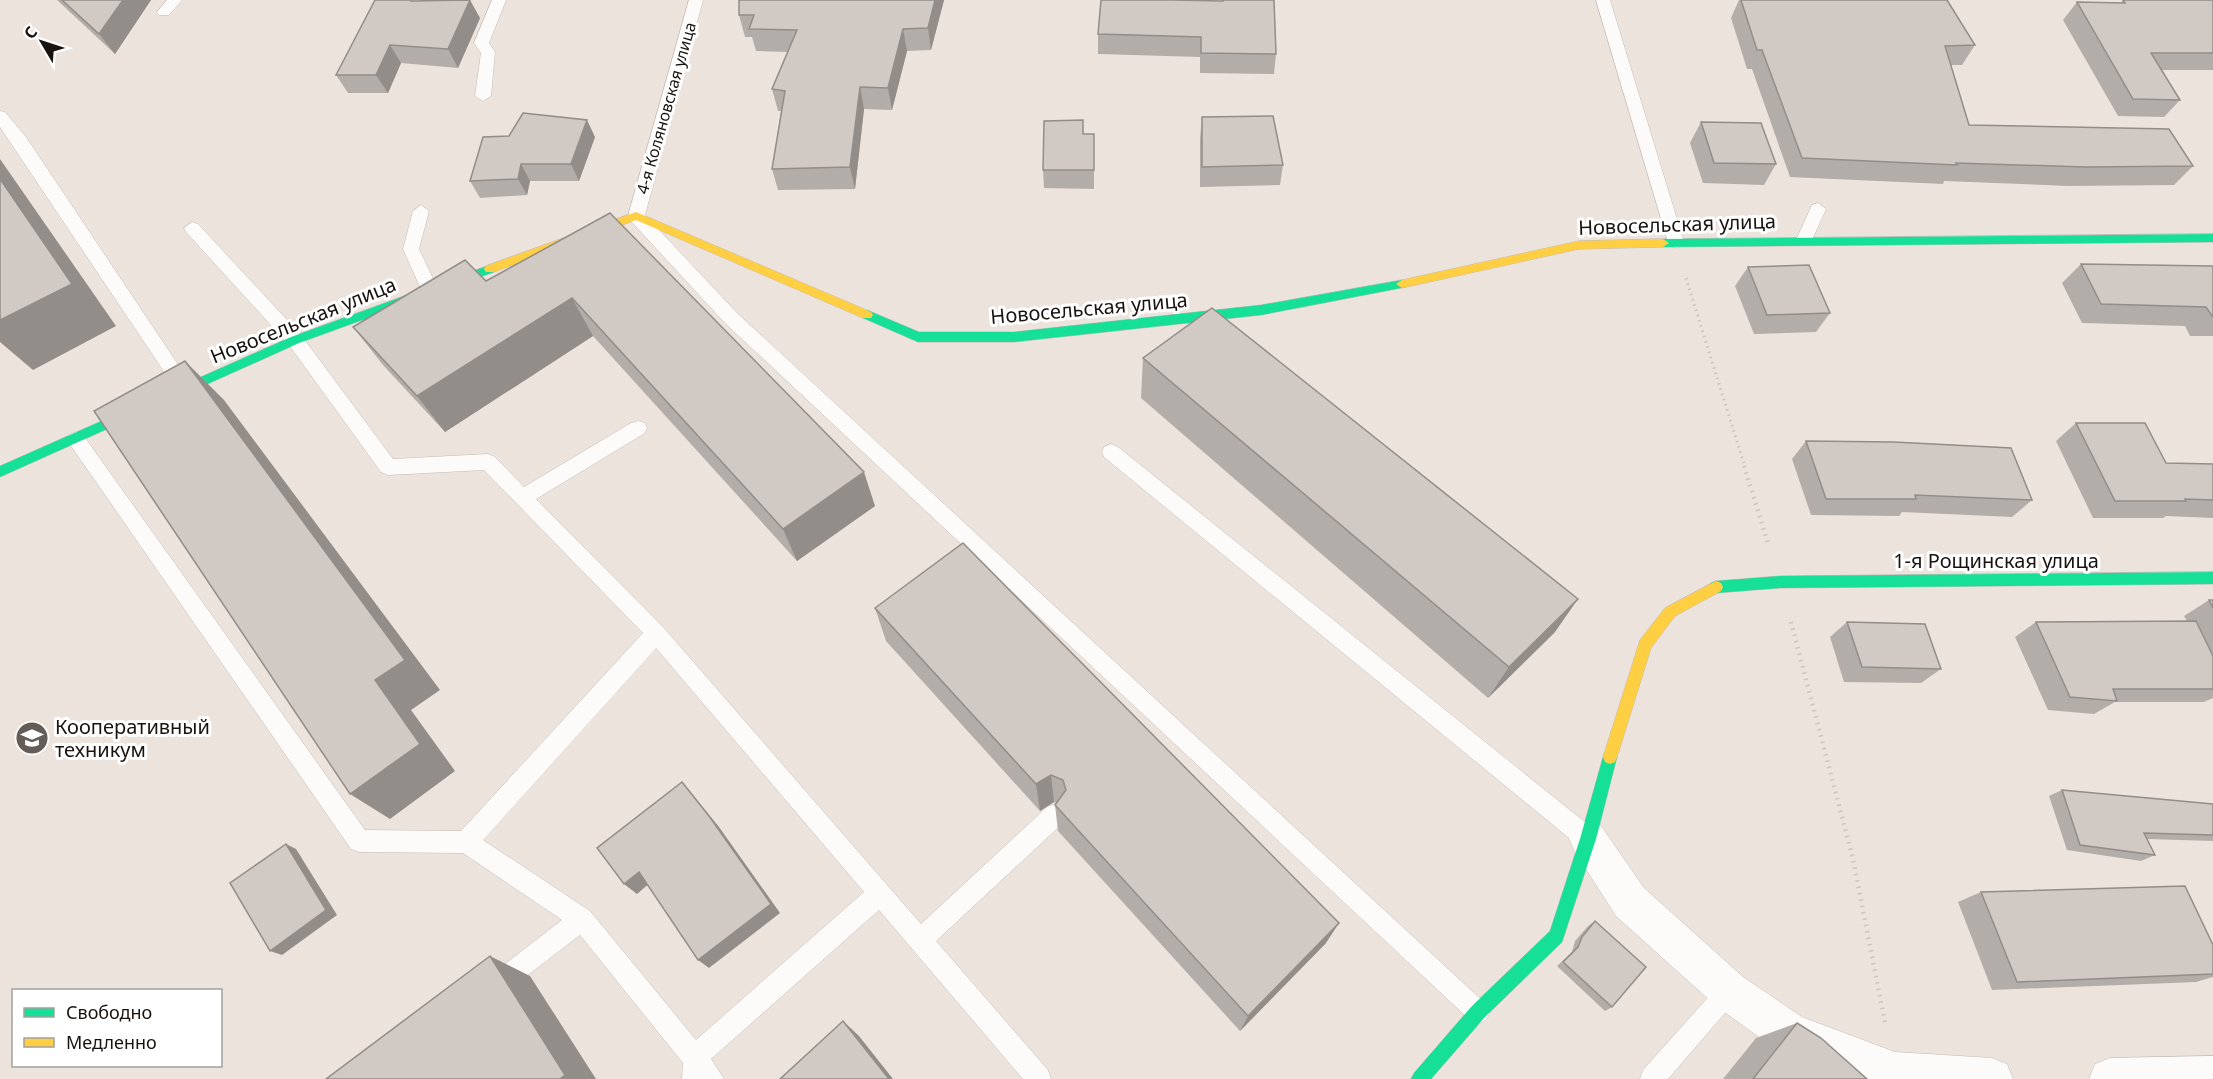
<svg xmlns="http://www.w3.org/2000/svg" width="2213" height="1079" font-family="'Noto Sans',sans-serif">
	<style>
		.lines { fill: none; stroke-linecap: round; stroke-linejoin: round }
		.lane-casing { stroke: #c4bbb6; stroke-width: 1 }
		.street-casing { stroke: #c4bbb6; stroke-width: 1 }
		.fast-casing { stroke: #c4bbb6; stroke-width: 1 }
		.slow-casing { stroke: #c4bbb6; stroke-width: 1 }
		.path-far1 { stroke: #c9c6c3; stroke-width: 3; stroke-dasharray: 1.5 4; stroke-linecap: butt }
		.path { stroke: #c9c6c3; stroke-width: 4.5; stroke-dasharray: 1.5 5; stroke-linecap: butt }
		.lane { fill: #fcfbfa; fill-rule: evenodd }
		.street { fill: #fcfbfa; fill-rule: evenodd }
		.fast { fill: #16e098; fill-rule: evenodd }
		.slow { fill: #ffcf43; fill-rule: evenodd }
		.wall { fill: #b3ada9 }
		.shaded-wall { fill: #928d89 }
		.building { fill: #d0c9c4; stroke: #928d89; stroke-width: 1.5 }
		.labels { text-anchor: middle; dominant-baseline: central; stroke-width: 6; stroke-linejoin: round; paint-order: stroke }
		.far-street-label { font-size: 16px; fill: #19130f; stroke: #fff }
		.street-label { font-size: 20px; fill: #19130f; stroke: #fff }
		.poi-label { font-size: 20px; fill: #19130f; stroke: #fff; text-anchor: start }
	</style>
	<rect width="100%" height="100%" fill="#ede3dd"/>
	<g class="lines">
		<defs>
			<g id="lane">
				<path d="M167,0H182L169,15H159L157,12Z"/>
				<path d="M492,0H506L489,43L495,52L491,96L483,101L475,96L481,53L474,43Z"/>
				<path d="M689,0H703L645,215L737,313L1486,1004L1490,1012L1486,1020L1478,1024L1470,1020L725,323L630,220L628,216Z"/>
				<path d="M1596,0H1610L1684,242L1682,246L1676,248L1668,242Z"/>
				<path d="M0,111L5,112L26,137L191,384L194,389L191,394H179L0,127Z"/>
				<path d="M1818,203L1826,209L1812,240L1810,244H1798L1796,240L1812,205Z"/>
				<path d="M421,205L429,211L419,249L439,291L436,296H424L403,249L413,211Z"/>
				<path d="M192,222L198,224L301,335L393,459L488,454L495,457L524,487L631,423L638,421L645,423L647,428L645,433L536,499L663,627L921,924L1047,807L1055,804L1063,807L1066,815L1063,823L936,941L1048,1070L1051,1079H1023L879,910L711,1059L724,1079H682L683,1063L580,935L503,994L495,998L487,994L483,986L487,978L562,920L463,853L359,852L351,849L67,440L69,435L76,432L83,435L365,830L461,831L643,633L484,470L388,475L381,472L289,345L186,232L184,228ZM656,648L864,892L696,1040L590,911L483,840Z"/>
				<path d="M1111,444L1118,447L1596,831L1599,839L1596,847L1588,850L1580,847L1104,457L1102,452L1104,447Z"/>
				<path d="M1729,979L1737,983L1741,991L1737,999L1668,1079H1640L1643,1070L1721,983Z"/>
			</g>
			<g id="street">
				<path d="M1588,820L1601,826L1644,888L1743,977L1802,1017L1895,1052L1992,1058L2007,1064L2013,1079H1856L1774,1048L1715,1005L1616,916L1575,852L1569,839L1575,826Z"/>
				<path d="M2213,1056V1079H2089L2095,1064L2110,1058Z"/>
			</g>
			<g id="fast">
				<path d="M2213,234V242L1663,247L1657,243L1663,239Z"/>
				<path d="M490,265L496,269L494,272L299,343L0,477V466L291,337Z"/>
				<path d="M1402,280L1406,281L1408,284L1406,287L1261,315L1014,342H918L863,318L861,315L867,310L919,332H1014L1261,305Z"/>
				<path d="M2213,572V584L1780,588L1716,593L1711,591L1709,587L1711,583L1716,581L1780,576Z"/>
				<path d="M1610,750L1615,752L1617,757L1596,839L1562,942L1484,1018L1431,1079H1411L1414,1073L1472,1006L1550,931L1580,839L1603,757L1605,752Z"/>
			</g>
			<g id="slow">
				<path d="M636,212L871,312L873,315L871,318H863L636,220L494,272H486L484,269L486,266Z"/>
				<path d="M1663,239L1669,243L1663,247L1579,249L1402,288L1396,284L1402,280L1579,241Z"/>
				<path d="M1716,581L1721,583L1723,587L1721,591L1675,616L1651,648L1617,757L1615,762L1610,764L1605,762L1603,757L1640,640L1665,608Z"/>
			</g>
		</defs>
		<!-- lane casing -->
		<use href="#lane" class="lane-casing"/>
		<!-- street casing -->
		<use href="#street" class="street-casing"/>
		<!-- fast casing -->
		<use href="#fast" class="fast-casing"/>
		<!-- slow casing -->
		<use href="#slow" class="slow-casing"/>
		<!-- path-far1 -->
		<path class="path-far1" d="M1686,278L1745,467"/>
		<!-- path -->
		<g class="path">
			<path d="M1744,466L1768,543"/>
			<path d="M1791,622L1853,859L1885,1023"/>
		</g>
		<!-- lane -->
		<use href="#lane" class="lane"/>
		<!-- street -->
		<use href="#street" class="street"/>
		<!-- fast -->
		<use href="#fast" class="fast"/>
		<!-- slow -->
		<use href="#slow" class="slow"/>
	</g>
	<!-- wall -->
	<g class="wall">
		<path d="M57,0H151L115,54Z"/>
		<path d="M739,0H944L931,50L907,51L892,110L864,109L855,189L778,190L772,169L781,111H778L772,89L788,52L756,51L752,37H745L739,15Z"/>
		<path d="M1223,0H1274L1276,54L1274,74L1200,73V57L1098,54V34L1223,1Z"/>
		<path d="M1739,0H1947L1975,45L1962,65H1951L1969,125L2193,166L2174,185L2069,186L1944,181L1943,184L1790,177L1752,69H1747L1731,18Z"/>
		<path d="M2123,0H2213V70H2162L2180,100L2164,117L2118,116L2063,20L2077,2L2121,3Z"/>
		<path d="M427,1L480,18L458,68L401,63L388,93H348L336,75Z"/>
		<path d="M1202,117L1283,165L1280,185L1200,187V138Z"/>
		<path d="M1701,122L1776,164L1764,185L1703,183L1690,143Z"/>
		<path d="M1083,134H1094V189L1044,188L1043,170Z"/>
		<path d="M595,137L579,181H530L527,195L480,198L470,181Z"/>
		<path d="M610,213L875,506L797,561L593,336L445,432L383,365L353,327L486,281Z"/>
		<path d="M2081,264L2213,266V336H2190L2185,326L2082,323L2062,283Z"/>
		<path d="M1748,267L1830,313L1816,332L1754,334L1735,286Z"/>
		<path d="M1143,358L1555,632L1488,698L1141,398Z"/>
		<path d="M2076,423L2166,463L2213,464V518L2166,516L2163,518H2093L2056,441Z"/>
		<path d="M1806,441L2032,500L2012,517L1902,512L1899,516L1811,515L1792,459Z"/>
		<path d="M2209,600H2213V653H2211L2213,656V698L2204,702H2115L2094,714L2048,710L2015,637L2036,622L2187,621L2184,616Z"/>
		<path d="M875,608L1326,943L1240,1031L1058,831L1055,805L1057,803L1054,802L1040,811L886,641Z"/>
		<path d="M1847,622L1941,669L1921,683L1844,682L1830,637Z"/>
		<path d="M2062,790L2213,804V841L2147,839L2155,855L2141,861L2067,850L2049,796Z"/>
		<path d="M1981,892L2213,945V977L2196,982L1992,990L1958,902Z"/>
		<path d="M1595,921L1612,1007L1605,1011L1557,966L1572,952L1575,941L1588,926Z"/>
		<path d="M1797,1023L1867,1079H1723L1756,1038Z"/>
	</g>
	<!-- shaded-wall -->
	<g class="shaded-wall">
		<path d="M123,0H151L115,54L99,34Z"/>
		<path d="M470,0L480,18L458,68L448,49Z"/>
		<path d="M935,0H944L931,50L928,28Z"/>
		<path d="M903,29L907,51L892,110L888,88Z"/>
		<path d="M390,45L401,63L388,93L376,75Z"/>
		<path d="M860,87L864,109L855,189L850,167Z"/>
		<path d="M587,120L595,137L579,181L571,164Z"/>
		<path d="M0,159L116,326L33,370L0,342Z"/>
		<path d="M521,164L530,181L527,195L518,179Z"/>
		<path d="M572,298L593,336L445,432L417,396Z"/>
		<path d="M185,361L224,400L440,690L411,710L455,771L390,819L350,794L375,680Z"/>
		<path d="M864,472L875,506L797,561L783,529Z"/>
		<path d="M1578,599L1555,632L1488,698L1509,667Z"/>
		<path d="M1051,775L1054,802L1040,811L1036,784Z"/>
		<path d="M682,782L719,827L780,913L709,968L698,960Z"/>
		<path d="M286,844L296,849L337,915L282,955L270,951Z"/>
		<path d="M639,872L651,882L637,894L624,884Z"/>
		<path d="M1339,923L1326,943L1240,1031L1248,1016Z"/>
		<path d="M490,956L530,976L596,1079H560Z"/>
		<path d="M843,1021L859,1036L893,1079H889Z"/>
	</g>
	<!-- building -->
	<g class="building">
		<path d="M62,0H123L99,34Z"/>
		<path d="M375,0H411V1L470,0L448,49L390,45L376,75H336Z"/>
		<path d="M739,0H935L928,28L903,29L888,88L860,87L850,167L772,169L785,91L772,89L797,30L749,29L754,15H739Z"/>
		<path d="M1101,0H1172L1223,1V0H1274L1276,54L1201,53V37L1098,34Z"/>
		<path d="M1741,0H1947L1975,45L1945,46L1969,125L2169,129L2193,166L2086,167L1956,163L1957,165L1802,158L1762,50H1757Z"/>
		<path d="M2123,0H2213V53H2151L2180,100L2133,99L2077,2L2125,3Z"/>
		<path d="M523,113L587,120L571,164H521L518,179L470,181L483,137L509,136Z"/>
		<path d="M1273,116L1283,165L1202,167V117Z"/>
		<path d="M1083,120V134H1094V170H1043L1044,121Z"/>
		<path d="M1701,122L1761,123L1776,164L1714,163Z"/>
		<path d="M0,179L72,284L0,320Z"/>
		<path d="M610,213L864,472L783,529L572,298L417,396L353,327L465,260L486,281Z"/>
		<path d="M2081,264L2213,266V317L2206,307L2101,304Z"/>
		<path d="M1809,265L1830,313L1767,315L1748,267Z"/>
		<path d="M1212,308L1578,599L1509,667L1143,358Z"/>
		<path d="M185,361L405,660L375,680L420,744L350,794L94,411Z"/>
		<path d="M2076,423H2145L2166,463L2213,464V500L2185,499L2186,501H2115Z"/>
		<path d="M1806,441L1894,442L2011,448L2032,500L1915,495L1916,499H1826Z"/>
		<path d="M963,543L1339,923L1248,1016L1055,805L1066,790L1063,780L1051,775L1036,784L875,608Z"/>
		<path d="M2209,600H2213V608Z"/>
		<path d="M2196,621L2213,656V689H2113L2117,701L2070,697L2036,622Z"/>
		<path d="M1847,622L1925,624L1941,669L1862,667Z"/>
		<path d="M682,782L709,816L771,904L698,960L639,872L624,884L597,848Z"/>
		<path d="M2062,790L2213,804V835L2144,833L2155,855L2080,845Z"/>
		<path d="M286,844L326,910L270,951L230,883Z"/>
		<path d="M2185,886L2213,945V974L2017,982L1981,892Z"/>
		<path d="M1595,921L1646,967L1612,1007L1563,962L1578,947L1582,937Z"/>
		<path d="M490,956L565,1075L560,1079H326Z"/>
		<path d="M843,1021L889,1079H780Z"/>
		<path d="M1797,1023L1821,1038L1867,1079H1753Z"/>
	</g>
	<!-- icons -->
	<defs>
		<symbol id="university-disc" viewBox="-11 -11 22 22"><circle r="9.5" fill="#635c57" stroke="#fff"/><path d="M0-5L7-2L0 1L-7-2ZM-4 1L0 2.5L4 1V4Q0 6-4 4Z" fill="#fff"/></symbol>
	</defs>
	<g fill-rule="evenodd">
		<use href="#university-disc" x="13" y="719" width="38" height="38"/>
	</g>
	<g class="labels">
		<!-- far-street labels -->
		<g class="far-street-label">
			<text transform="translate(666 108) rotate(-74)">4-я Коляновская улица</text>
		</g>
		<!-- street labels -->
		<g class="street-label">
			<text transform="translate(1677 224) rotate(-2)">Новосельская улица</text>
			<text transform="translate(1089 308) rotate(-5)">Новосельская улица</text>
			<text transform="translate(303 320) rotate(-22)">Новосельская улица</text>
			<text x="1996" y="560">1-я Рощинская улица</text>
		</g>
		<!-- poi labels -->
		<g class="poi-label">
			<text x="55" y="726">Кооперативный<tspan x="55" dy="23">техникум</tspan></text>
		</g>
	</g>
	<!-- legend -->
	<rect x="12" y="989" width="210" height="78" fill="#ffffff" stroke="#a3a19f" stroke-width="1.5"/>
	<rect x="24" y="1008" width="30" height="9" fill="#16e098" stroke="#a3a19f" stroke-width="1.5"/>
	<text x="66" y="1019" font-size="18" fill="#19130f">Свободно</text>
	<rect x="24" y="1038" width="30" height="9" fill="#ffcf43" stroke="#a3a19f" stroke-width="1.5"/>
	<text x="66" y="1049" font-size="18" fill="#19130f">Медленно</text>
	<!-- north arrow -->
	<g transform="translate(42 42) rotate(309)" stroke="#ffffff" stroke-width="4.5" paint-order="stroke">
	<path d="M0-4.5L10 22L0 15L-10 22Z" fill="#19130f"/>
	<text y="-9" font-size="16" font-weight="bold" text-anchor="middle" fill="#19130f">С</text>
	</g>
</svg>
